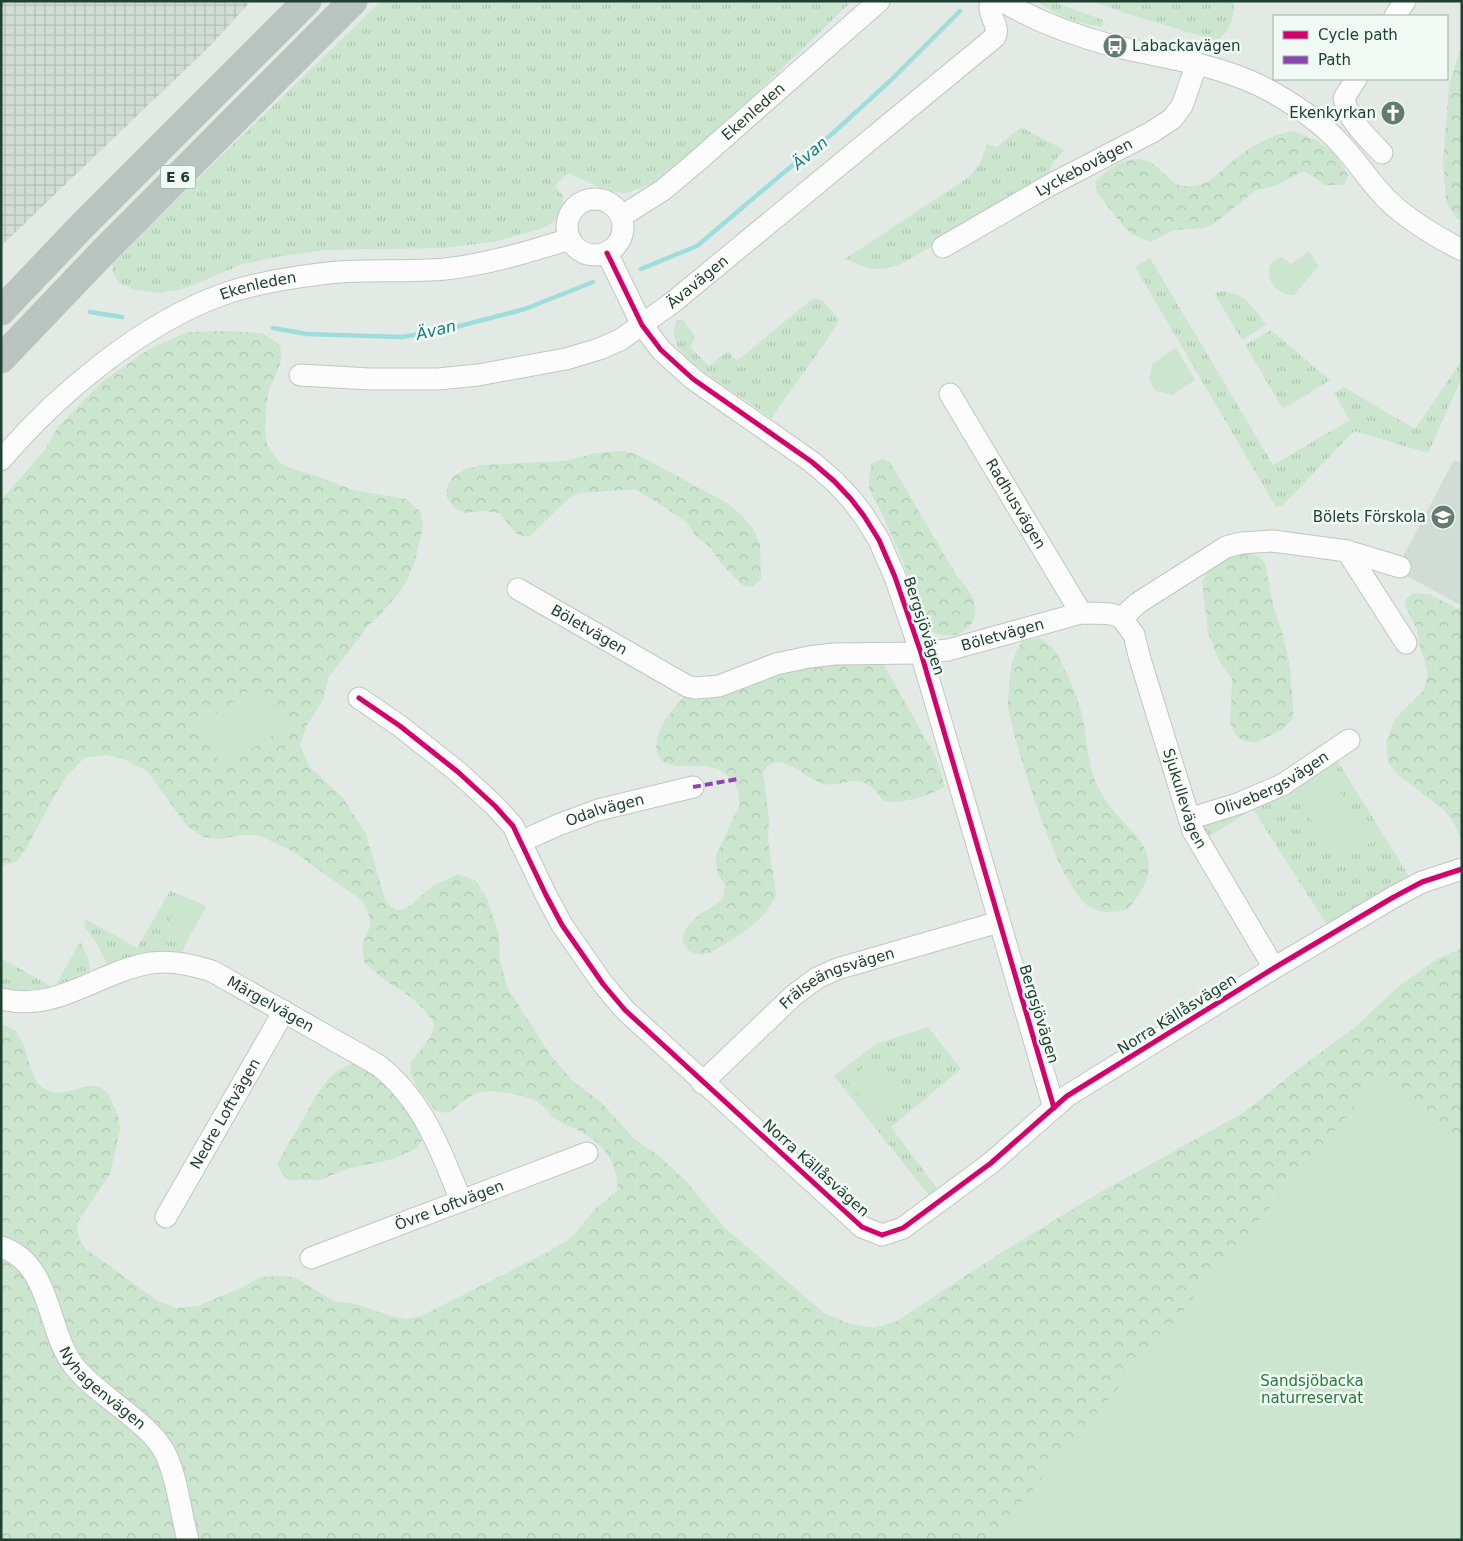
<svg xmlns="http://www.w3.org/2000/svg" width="1463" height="1541" font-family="'DejaVu Sans',sans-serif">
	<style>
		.built { fill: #d0dcd5 }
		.industrial { fill: url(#industrial-grid) }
		.grass { fill: url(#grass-tufts) }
		.forest { fill: url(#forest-crowns) }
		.park { fill: #cbe5ce }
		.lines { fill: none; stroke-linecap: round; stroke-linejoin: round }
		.stream { stroke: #9fdddc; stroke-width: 4.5 }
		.minor-casing { stroke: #c0c7c3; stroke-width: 23 }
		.highway-casing { stroke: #bbc7c1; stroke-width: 29 }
		.minor { stroke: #fbfcfb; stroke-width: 21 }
		.highway { stroke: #b9c3bf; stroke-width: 28 }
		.quiet { stroke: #8e44ad; stroke-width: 4; stroke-dasharray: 8 4; stroke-linecap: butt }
		.cycleway-casing { stroke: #f1f9f4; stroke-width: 8 }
		.cycleway { stroke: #d6006c; stroke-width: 5 }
		.labels { text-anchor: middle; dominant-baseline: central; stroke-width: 5; stroke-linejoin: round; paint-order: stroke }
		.shield { fill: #f1f9f4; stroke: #5e786c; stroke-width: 1 }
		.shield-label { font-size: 14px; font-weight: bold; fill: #1f4031 }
		.poi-label { font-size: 15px; fill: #1f4031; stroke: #f1f9f4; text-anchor: end }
		.street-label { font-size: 15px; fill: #1f4031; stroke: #f1f9f4 }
		.park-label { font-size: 15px; fill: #257b38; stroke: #f1f9f4 }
		.water-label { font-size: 16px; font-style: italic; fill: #127c7c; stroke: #f1f9f4 }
	</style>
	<defs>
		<pattern id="industrial-grid" width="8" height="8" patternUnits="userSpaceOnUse" patternTransform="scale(1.25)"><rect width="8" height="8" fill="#d0dcd5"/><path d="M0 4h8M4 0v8" fill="none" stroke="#b2beb7"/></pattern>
		<pattern id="grass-tufts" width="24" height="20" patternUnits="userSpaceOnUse" patternTransform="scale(1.25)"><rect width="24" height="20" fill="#cbe5ce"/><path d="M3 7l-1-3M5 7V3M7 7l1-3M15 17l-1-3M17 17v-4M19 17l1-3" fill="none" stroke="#aec6b1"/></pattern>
		<pattern id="forest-crowns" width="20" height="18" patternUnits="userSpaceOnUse" patternTransform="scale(1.25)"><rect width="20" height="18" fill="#cbe5ce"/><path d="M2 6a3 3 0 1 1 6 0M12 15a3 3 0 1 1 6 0" fill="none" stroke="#aec6b1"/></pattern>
	</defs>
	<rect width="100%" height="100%" fill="#e3eae6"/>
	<!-- built -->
	<path class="built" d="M1454,460L1462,463V606L1396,570Z"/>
	<!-- industrial -->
	<path class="industrial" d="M1,1H251L211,45L1,246Z"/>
	<!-- grass -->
	<g class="grass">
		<path d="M381,1H852L696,152L652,184L626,193L607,191L568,173L555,186L563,196V208L555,221L543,228L497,241L447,248L325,250L282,256L243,264L183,289L160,293L136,290L119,283L112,271L113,261Z"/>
		<path d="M1037,1H1051L1103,20V27C1074,22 1061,18 1037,1Z"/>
		<path d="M1091,1H1233C1236,18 1229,29 1218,41L1125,13Z"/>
		<path d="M1021,127L1064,150L1052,164L1046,181L903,263C876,273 871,270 845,259L969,177L980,163L987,144L997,147Z"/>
		<path d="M1150,258L1273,465L1350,420L1334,393L1344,387L1415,429L1461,361L1462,377L1428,453L1354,431L1282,506L1276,507L1135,267Z"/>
		<path d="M1225,291C1248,296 1253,307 1266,325L1242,340L1214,293Z"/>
		<path d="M812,299L822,300L839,320L825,343L771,418C751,404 730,390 710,376C700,369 690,362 682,353C675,344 671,330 677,320L684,321L695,337L690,347L709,366L728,351L737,361Z"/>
		<path d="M1271,330L1330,380L1283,409L1245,345Z"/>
		<path d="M1335,757L1409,876L1364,901L1327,925L1253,809L1205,839L1200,829L1202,820Z"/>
		<path d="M170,891L183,896L167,925L189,937L182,952H164L108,966L97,944L84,926L86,919L137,948Z"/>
		<path d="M80,942C99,976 91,979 56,985Z"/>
		<path d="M1,958L52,987L32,993L1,989Z"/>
		<path d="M928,1027L961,1069L891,1127L939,1191L931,1198L834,1076L876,1044Z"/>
	</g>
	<!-- forest -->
	<g class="forest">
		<path d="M1462,44V221L1456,218L1446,201L1443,162L1449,86Z"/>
		<path d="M1292,131L1316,140L1335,154L1348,175L1346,182L1343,185H1325L1304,171L1275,186L1256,190L1218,221L1205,228L1174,230L1151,242L1135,236L1124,227L1097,193L1095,182C1111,165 1137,148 1158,168C1169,177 1173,187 1189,186C1210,186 1220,171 1234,160C1253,145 1269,136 1292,131Z"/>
		<path d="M230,331L262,333L280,345L282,358L276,375L269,389L266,408L265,427L267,444L279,462L290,468L317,476L353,490L406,499L420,511L423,526L415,561L408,578L399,593L380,615L368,626L328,678L324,698L307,725L300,745L309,766L343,798L366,834L385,899C402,926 418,895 433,886C441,882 450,878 458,874L475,880L487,898L499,934L500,960L507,987L551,1056L573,1081L602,1103L634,1139L658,1155L685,1180L724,1227L824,1313L850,1324L875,1328L897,1321L988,1261L1097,1194L1243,1113L1301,1067L1354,1028L1398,987L1437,959L1462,948V1540H1V1025C33,1027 22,1079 47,1090C61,1097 75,1088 89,1086C92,1086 97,1086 100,1087L108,1094L118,1115L120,1130L110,1174L77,1223L79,1239L86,1249L158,1301L177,1308L198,1306L243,1287L261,1277L278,1276L294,1277L335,1302L352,1303L388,1315L406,1319L421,1316L548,1252L572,1237L596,1208L618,1190C616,1162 606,1145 581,1132C572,1127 562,1124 554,1118C549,1114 545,1107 540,1104C528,1095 496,1089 481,1092C470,1095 458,1106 448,1113L436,1111L418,1089L410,1073L411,1062L429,1039L435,1026C424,1004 405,993 385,980C378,975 371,968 364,962L362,944L370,927V920L368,912L363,902L354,895L294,852L258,835H241L219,839L203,837L187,826L147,771L121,758L105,755L84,758L66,777L49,806L26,849L17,861L1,866V500L44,451L58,427L103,381L149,349L188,332Z"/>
		<path d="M621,451L636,454L729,504L743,517L754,530L760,545L761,579L752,587L742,585L720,562L710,547L696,536L686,522L666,508L637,490H623L579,493L568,499L529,537L518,535L499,513L481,511L466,513L454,508L446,496L448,484L454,476L466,469L481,465L565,461L596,453Z"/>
		<path d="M883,459L890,462L955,573C962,582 973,593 975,605C979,632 948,644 928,629C916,620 913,591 908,576C901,554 890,532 880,510C877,503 870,494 869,486C868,479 870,470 872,463Z"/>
		<path d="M1246,552L1257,556L1265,563L1273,605L1282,632L1289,661L1293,704V719L1281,730L1255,743L1242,740L1234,733L1230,722L1232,679L1219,661L1208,633L1202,582L1206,574L1219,562L1237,553Z"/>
		<path d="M1413,593L1429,594L1462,611V842L1454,823L1444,810L1397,774L1388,762L1386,742L1395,719L1423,691L1428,673L1419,643L1417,630L1406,607L1405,600Z"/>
		<path d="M1038,638C1054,645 1059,656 1066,672C1072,684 1077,697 1081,711C1087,731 1086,754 1093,774C1097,789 1108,805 1118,816C1130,830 1145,841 1148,859C1152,879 1139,896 1127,910C1113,912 1103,914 1090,907C1059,891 1014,743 1008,707C1007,701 1009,694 1009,688C1011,666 1011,660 1022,641Z"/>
		<path d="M881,660L936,757L945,787C925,797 906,804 883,801C878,793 872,786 863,782C851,778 837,787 824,784C809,780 791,762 778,762C770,762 767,767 763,773L769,817L768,840L776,895L767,911L754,924L740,935L710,953L700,955L689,951L682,942C685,918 705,913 723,899L725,886L718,874L715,857L740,804L737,789L733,780L719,769L705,766H675L663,762L656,751L657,737L664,721L685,695L745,672Z"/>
		<path d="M359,1063L376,1072L409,1112L422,1140L417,1148L394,1159L346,1169L321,1180H287L277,1165C283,1152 290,1141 298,1128C310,1109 323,1077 344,1067C349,1064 355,1064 359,1063Z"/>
	</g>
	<!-- park -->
	<g class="park">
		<path d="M1309,251L1319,266L1294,295C1272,298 1256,263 1282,257L1291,264Z"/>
		<path d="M1176,348L1195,380L1172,395L1156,391L1149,380L1152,364Z"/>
		<path d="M260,684L286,726L224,768L196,727Z"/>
		<path d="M1328,772L1372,842L1338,863L1294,793Z"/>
		<path d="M183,896L207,906L189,937L167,925Z"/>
		<path d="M868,1065L877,1077L897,1079V1094L873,1114L846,1079Z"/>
		<path d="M1382,1074L1462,1150V1540H990Z"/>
	</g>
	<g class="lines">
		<!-- stream -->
		<g class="stream">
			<path d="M641,269L697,246L788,169L832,134L890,81L960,11"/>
			<path d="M90,312L122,317"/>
			<path d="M273,328L307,334L402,337L448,329L525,309L593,282"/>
		</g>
		<defs>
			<g id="minor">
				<path d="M1002,1C1036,21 1076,36 1114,46C1169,59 1225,65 1274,93C1300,108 1326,126 1345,149C1358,163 1368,179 1381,193C1401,216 1435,236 1462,250"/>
				<path d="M1395,16L1405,1"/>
				<path d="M1356,79L1344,98C1348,121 1367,137 1382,153"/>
				<circle cx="595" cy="227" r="28"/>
				<path id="s1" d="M622,216L663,190L694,164L879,1"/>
				<path id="s2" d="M943,247L1050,185L1152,132L1172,119L1182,106L1197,63"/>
				<path d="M607,253L642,325L661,350L693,379L812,462L834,481L851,499L864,516L879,540L895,577L921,653L1054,1108"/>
				<path id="s3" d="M300,375L370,379H438L478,375L566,359L599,349L620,340L672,303L995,37C1001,25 986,15 991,1"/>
				<path id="s4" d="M950,394L1081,613"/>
				<path id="s5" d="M1,460C56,395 142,323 224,294C255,283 288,278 320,274C361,268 403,273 445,269C489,264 528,252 570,239"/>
				<path d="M1347,551L1406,643"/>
				<path id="s6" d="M518,589L687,686L695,688L719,686L776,664L809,657L834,654L921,653L948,650L1081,613C1095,614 1109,611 1122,618L1138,603L1226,547L1241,543L1273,541L1347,551L1400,567"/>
				<path id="s7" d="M1122,618L1134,635L1140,659L1193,831L1274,968"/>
				<path d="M359,698L400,726L458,772L495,806L513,826L546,895L562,925L603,984L625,1010L862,1227L882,1235L903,1228L991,1163L1067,1096L1274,968L1392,898L1422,882L1462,869"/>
				<path id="s8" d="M1189,819L1240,803L1282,785L1349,740"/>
				<path id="s9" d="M520,842L558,825L598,810L693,787"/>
				<path id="s10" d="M1,999C58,1013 99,971 151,963C173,960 191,965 212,971L378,1065C422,1099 441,1150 461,1201"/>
				<path id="s11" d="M702,1083L794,995L817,978L837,969L999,922"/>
				<path id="s12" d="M166,1217L284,1011"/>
				<path id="s13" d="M1,1247C52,1263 46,1330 74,1366C98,1397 151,1422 166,1455C177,1477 181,1515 188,1540"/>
				<path id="s14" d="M311,1258L587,1153"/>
			</g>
			<g id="highway">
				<path d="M1,311L81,227L307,1"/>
				<path d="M1,359L106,249L353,1"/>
			</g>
		</defs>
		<!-- minor casing -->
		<use href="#minor" class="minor-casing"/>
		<!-- highway casing -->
		<use href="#highway" class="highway-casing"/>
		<!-- minor -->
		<use href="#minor" class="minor"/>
		<!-- highway -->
		<use href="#highway" class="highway"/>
		<!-- quiet -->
		<path class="quiet" d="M693,787L738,779"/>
		<defs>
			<g id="cycleway">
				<path d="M607,253L642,325L661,350L693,379L812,462L834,481L851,499L864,516L879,540L895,577L921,653L1054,1108"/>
				<path d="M359,698L400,726L458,772L495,806L513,826L546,895L562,925L603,984L625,1010L862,1227L882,1235L903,1228L991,1163L1067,1096L1274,968L1392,898L1422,882L1462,869"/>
			</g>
		</defs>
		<!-- cycleway casing -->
		<use href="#cycleway" class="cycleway-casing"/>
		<!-- cycleway -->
		<use href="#cycleway" class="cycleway"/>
	</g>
	<!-- icons -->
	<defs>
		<symbol id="bus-disc" viewBox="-11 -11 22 22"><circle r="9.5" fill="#647c70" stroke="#f1f9f4"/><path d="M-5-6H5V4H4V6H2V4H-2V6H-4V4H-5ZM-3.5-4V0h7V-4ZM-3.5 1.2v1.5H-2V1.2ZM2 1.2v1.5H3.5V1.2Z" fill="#fff"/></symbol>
		<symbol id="church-disc" viewBox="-11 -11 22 22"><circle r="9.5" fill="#647c70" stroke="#f1f9f4"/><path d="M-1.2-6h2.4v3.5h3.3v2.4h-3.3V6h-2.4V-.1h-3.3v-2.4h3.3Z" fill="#fff"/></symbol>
		<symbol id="school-disc" viewBox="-11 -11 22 22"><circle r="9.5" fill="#647c70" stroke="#f1f9f4"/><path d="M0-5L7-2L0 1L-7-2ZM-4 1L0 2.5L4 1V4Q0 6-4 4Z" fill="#fff"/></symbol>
	</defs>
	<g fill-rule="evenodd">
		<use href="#bus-disc" x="1101" y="32" width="28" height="28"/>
		<use href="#church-disc" x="1379" y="99" width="28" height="28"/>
		<use href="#school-disc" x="1429" y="503" width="28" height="28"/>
	</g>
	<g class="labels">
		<!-- shield labels -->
		<rect class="shield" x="160.5" y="165.5" width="35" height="23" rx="4"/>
		<g class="shield-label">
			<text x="178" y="177">E 6</text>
		</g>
		<!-- poi labels -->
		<g class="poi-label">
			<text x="1132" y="46" text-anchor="start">Labackavägen</text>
			<text x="1376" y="113">Ekenkyrkan</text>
			<text x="1426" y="517">Bölets Förskola</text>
		</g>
		<!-- street labels -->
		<g class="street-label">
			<text stroke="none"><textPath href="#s1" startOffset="168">Ekenleden</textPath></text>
			<text stroke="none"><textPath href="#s2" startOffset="162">Lyckebovägen</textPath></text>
			<text stroke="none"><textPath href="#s3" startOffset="422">Ävavägen</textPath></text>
			<text stroke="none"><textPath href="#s5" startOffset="316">Ekenleden</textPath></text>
			<text stroke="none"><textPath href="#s4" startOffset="128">Radhusvägen</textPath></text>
			<text transform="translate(924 626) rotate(72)">Bergsjövägen</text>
			<text stroke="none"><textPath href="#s6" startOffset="82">Böletvägen</textPath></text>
			<text stroke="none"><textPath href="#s6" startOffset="518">Böletvägen</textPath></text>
			<text stroke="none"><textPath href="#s8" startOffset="90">Olivebergsvägen</textPath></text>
			<text stroke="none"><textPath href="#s7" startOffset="192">Sjukullevägen</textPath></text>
			<text stroke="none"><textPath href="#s9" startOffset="91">Odalvägen</textPath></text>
			<text stroke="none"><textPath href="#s11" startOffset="174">Frälseängsvägen</textPath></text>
			<text stroke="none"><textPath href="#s10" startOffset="286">Märgelvägen</textPath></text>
			<text transform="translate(1039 1014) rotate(73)">Bergsjövägen</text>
			<text transform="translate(1177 1014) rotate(-32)">Norra Källåsvägen</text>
			<text stroke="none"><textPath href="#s12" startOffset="119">Nedre Loftvägen</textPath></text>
			<text transform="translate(816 1168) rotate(42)">Norra Källåsvägen</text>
			<text stroke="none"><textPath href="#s14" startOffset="148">Övre Loftvägen</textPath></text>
			<text stroke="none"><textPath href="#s13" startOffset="180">Nyhagenvägen</textPath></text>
		</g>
		<!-- park labels -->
		<g class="park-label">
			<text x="1312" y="1381">Sandsjöbacka<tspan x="1312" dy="17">naturreservat</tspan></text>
		</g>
		<!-- water labels -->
		<g class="water-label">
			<text transform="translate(810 153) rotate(-40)">Ävan</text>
			<text transform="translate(436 330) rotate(-13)">Ävan</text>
		</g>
	</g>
	<!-- border -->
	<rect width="1463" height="1541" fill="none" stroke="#1f4031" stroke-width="5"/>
	<!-- legend -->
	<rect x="1273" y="15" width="175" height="65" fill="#f1f9f4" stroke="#9dafa6"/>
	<rect x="1283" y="31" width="25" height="8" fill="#d6006c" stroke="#9dafa6"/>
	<text x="1318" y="40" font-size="15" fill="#1f4031">Cycle path</text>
	<rect x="1283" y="56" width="25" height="8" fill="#8e44ad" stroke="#9dafa6"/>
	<text x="1318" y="65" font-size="15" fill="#1f4031">Path</text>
</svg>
